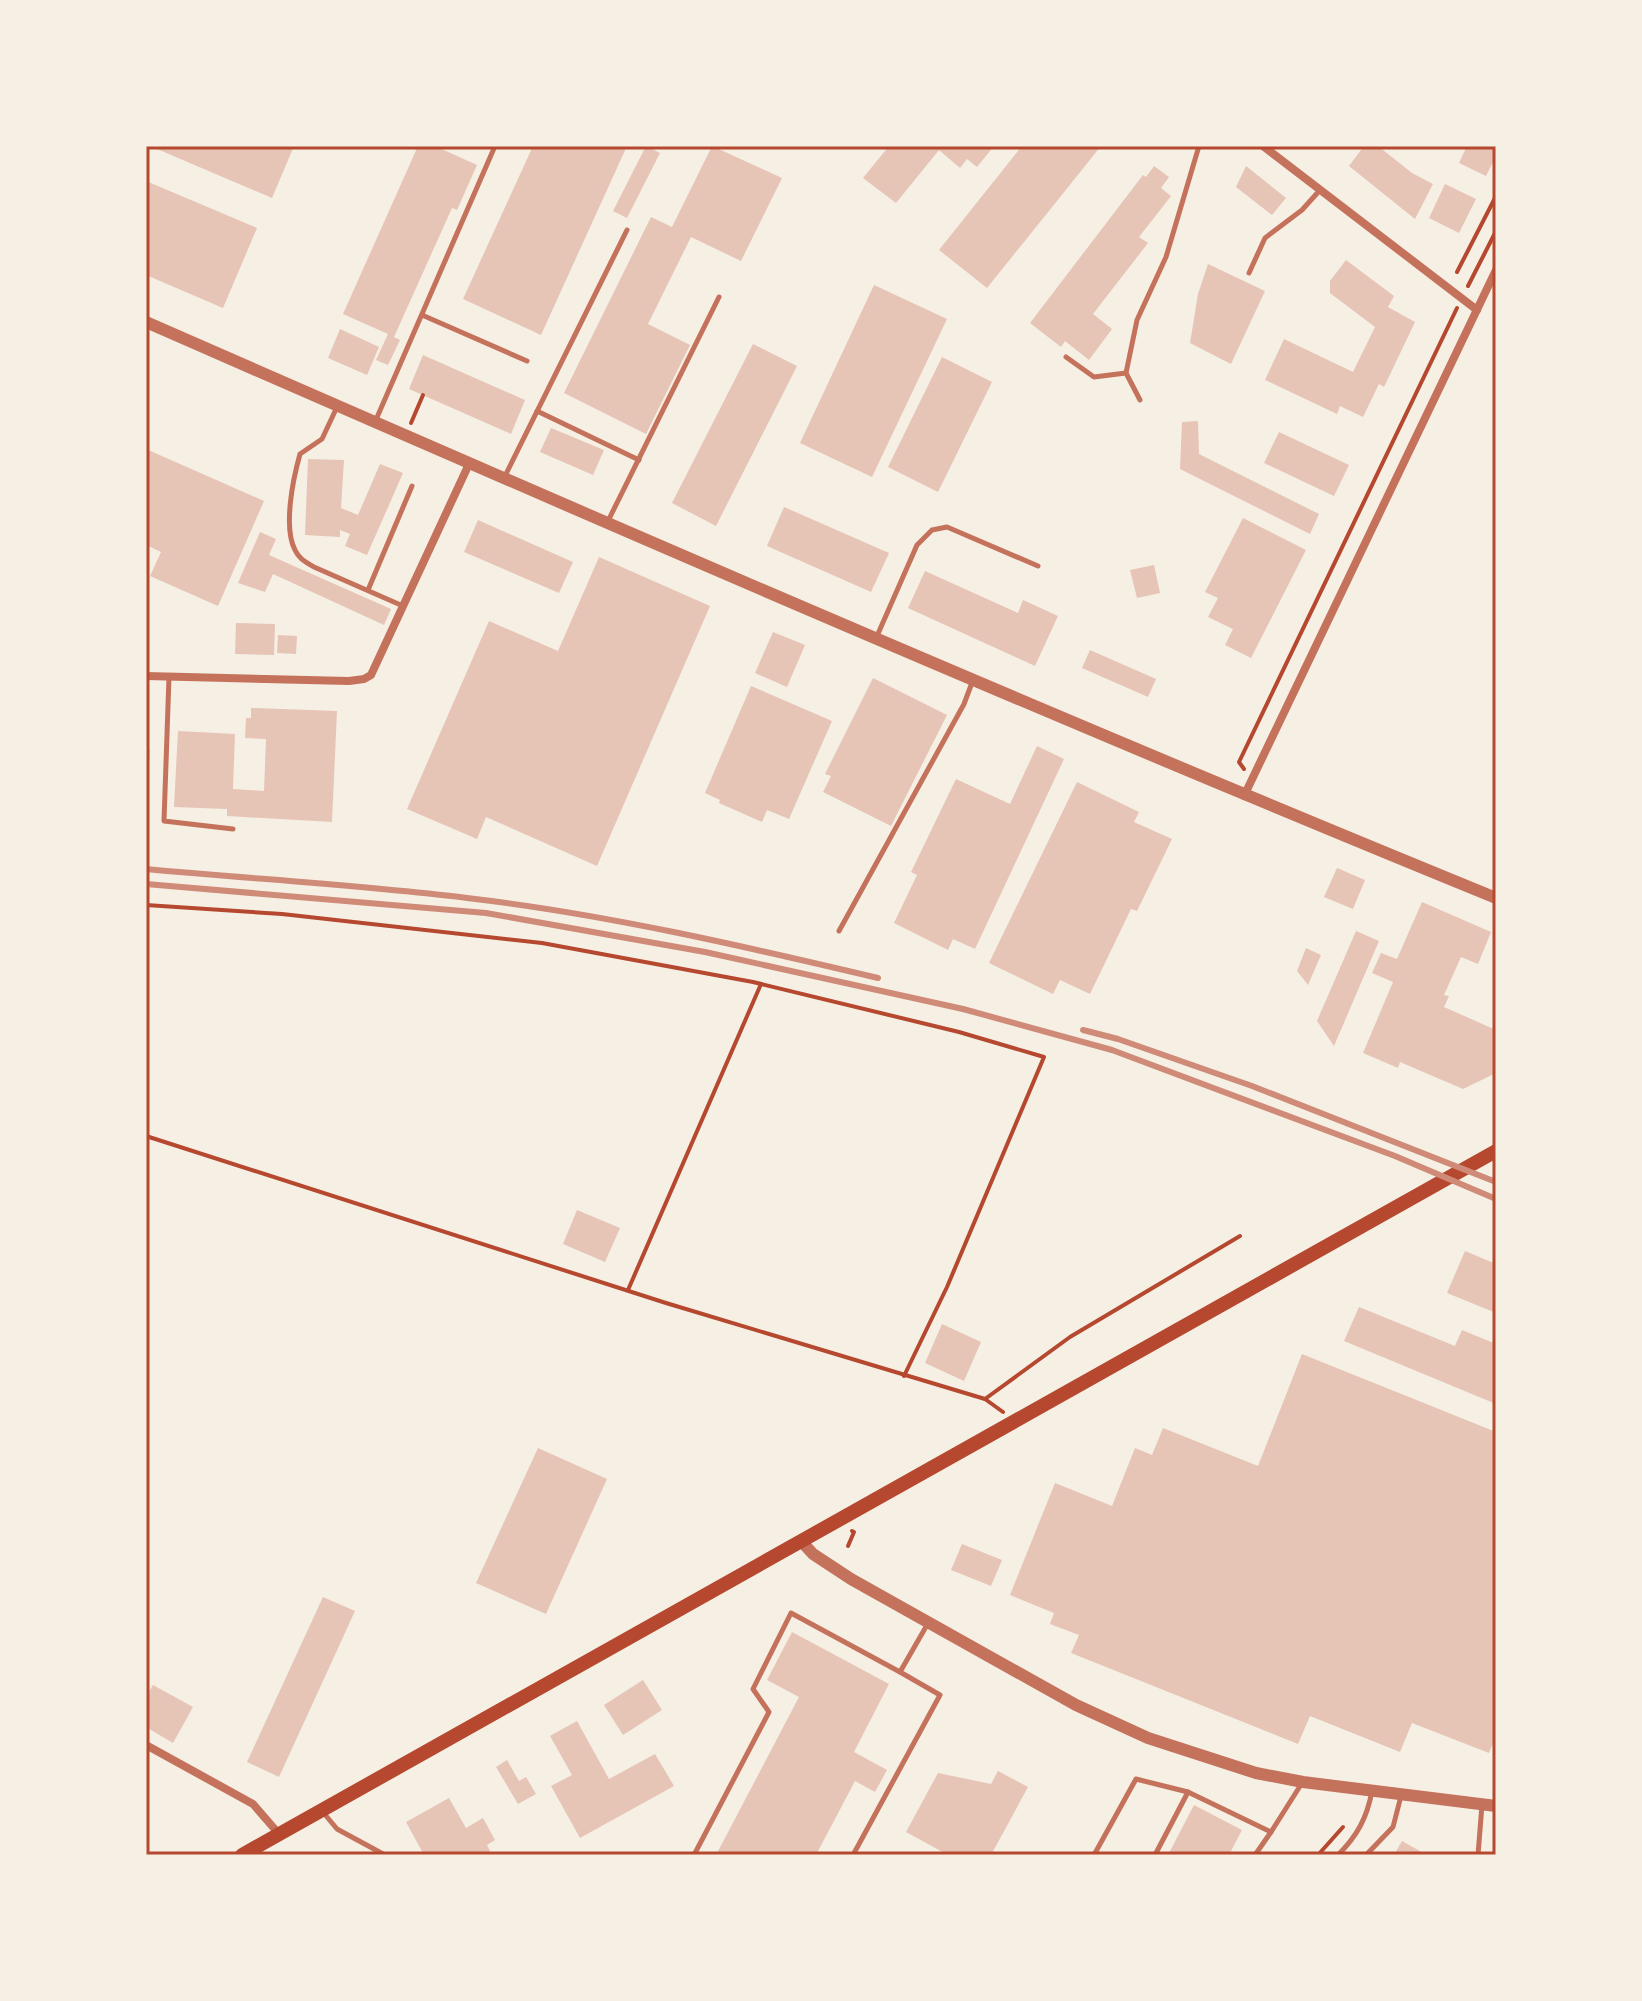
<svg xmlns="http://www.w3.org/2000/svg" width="1642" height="2001" font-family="'Exo 2',sans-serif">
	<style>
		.building { fill: #e6c5b7 }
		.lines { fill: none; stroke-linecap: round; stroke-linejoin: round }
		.path { stroke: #b5482f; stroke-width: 4 }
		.service { stroke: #c5725c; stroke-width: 5 }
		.minor { stroke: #c5725c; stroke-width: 8 }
		.tertiary { stroke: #c5725c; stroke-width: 12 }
		.secondary { stroke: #b5482f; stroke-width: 14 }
		.rail { stroke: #cf8b77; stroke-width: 6 }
		.neatline { fill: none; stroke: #b5482f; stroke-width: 3 }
	</style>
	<rect width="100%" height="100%" fill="#f6efe4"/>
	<!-- building -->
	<g class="building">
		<path d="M150,146H294L272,198Z"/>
		<path d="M418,146H435L477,165L457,210L452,208L394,337L400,340L388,365L376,360L388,334L343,314Z"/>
		<path d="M533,146H627L541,335L463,299Z"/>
		<path d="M646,146L660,153L627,218L613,211Z"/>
		<path d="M712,146L782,178L741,261L691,237L648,324L690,345L646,434L564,393L651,217L672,227Z"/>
		<path d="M889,146H994L977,167L967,159L960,168L939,150L896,203L863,178Z"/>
		<path d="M1022,146H1101L987,288L939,250Z"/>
		<path d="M1364,146H1378L1412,173L1433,184L1415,219L1349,166Z"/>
		<path d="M1467,146H1496V156L1486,176L1459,163Z"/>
		<path d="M1154,166L1169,177L1161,188L1171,196L1139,237L1148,243L1093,314L1112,329L1089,360L1065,341L1061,347L1030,323L1143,175L1146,177Z"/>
		<path d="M1246,166L1286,198L1272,215L1236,187Z"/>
		<path d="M146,181L257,228L223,308L146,275Z"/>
		<path d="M1445,184L1476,199L1459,233L1429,218Z"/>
		<path d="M1346,260L1394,296L1388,307L1415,322L1384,387L1379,384L1363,417L1340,406L1337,414L1265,380L1284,339L1353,372L1375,327L1330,293V281Z"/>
		<path d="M1208,264L1265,291L1231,364L1190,343L1198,294Z"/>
		<path d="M874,285L947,319L872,477L800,443Z"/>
		<path d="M340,329L379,347L367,375L328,358Z"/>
		<path d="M753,344L797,366L716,526L672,503Z"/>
		<path d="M423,355L525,400L511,434L409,389Z"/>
		<path d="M942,357L992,382L938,492L888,467Z"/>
		<path d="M1198,421L1199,454L1319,514L1310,534L1180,469L1182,422Z"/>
		<path d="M551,428L604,450L593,475L540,452Z"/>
		<path d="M1279,432L1349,465L1334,496L1264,463Z"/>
		<path d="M146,449L264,501L218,606L150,576L161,552L146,545Z"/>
		<path d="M308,459L344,460L341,508L358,515L380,464L403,473L367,555L345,546L350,534L340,530V537L305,535Z"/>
		<path d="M784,507L889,553L871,592L767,546Z"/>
		<path d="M1243,518L1306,550L1251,658L1225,645L1233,629L1208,617L1218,598L1205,592Z"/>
		<path d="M478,520L573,562L559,593L464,552Z"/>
		<path d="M260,532L276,539L269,555L391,609L384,625L273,574L265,592L238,583Z"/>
		<path d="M599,557L710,606L597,866L486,817L477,839L407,809L489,621L558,651Z"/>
		<path d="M1154,565L1160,593L1137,598L1130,570Z"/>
		<path d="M925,571L1018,613L1023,600L1058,616L1035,666L908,608Z"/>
		<path d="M236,623L275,624L274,655L235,654Z"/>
		<path d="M773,632L805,645L787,687L755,673Z"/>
		<path d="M278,635L297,636L296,654L277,653Z"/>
		<path d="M1090,650L1156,679L1148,697L1082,668Z"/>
		<path d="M873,678L947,715L891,826L823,792L831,776L825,774Z"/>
		<path d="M751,686L832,721L789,819L767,810L762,822L719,803L720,800L705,793Z"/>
		<path d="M251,708L337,711L332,822L227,816V809L174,807L178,731L235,734L233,789L264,791L266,739L245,738L246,718H251Z"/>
		<path d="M1037,746L1064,759L975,949L953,939L948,950L894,923L917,875L911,872L956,779L1010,804Z"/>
		<path d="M146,750H150L148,778H146Z"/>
		<path d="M1077,782L1139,812L1134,822L1172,839L1137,911L1131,909L1090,994L1060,980L1053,994L989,963Z"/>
		<path d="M1337,868L1365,880L1353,909L1324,897Z"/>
		<path d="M1422,902L1491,932L1478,964L1461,957L1444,995L1449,996L1444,1007L1496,1030V1073L1463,1089L1400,1062L1398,1068L1363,1053L1393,982L1372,973L1381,953L1397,959Z"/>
		<path d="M1356,931L1379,941L1334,1046L1317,1021Z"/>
		<path d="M1306,948L1321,955L1308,985L1297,971Z"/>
		<path d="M577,1210L620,1228L605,1262L563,1244Z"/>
		<path d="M1465,1251L1496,1264V1313L1447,1293Z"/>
		<path d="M1359,1307L1455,1346L1462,1330L1496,1344V1404L1344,1341Z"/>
		<path d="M942,1324L981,1342L964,1381L925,1363Z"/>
		<path d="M1302,1354L1496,1432V1736L1489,1753L1412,1723L1400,1752L1310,1716L1298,1744L1071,1653L1079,1635L1050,1624L1054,1613L1010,1595L1055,1483L1112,1506L1135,1448L1152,1455L1163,1428L1258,1466Z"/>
		<path d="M538,1448L607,1479L546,1614L476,1583Z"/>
		<path d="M962,1544L1002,1560L991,1586L951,1570Z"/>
		<path d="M323,1597L355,1611L279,1777L247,1762Z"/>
		<path d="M792,1632L889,1684L854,1752L887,1770L875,1792L855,1781L816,1855H716L799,1697L767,1680Z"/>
		<path d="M643,1680L662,1710L623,1735L604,1705Z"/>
		<path d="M153,1685L193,1707L173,1743L146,1727V1697Z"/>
		<path d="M577,1721L609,1779L655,1754L674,1786L580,1838L551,1786L572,1775L550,1736Z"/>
		<path d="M507,1760L519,1781L526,1777L536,1794L518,1804L496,1767Z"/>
		<path d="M998,1771L1028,1787L991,1855H948L906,1832L938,1773L991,1784Z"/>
		<path d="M449,1798L466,1828L483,1818L495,1840L487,1845L491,1853L487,1855H429L428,1852L424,1855L406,1822Z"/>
		<path d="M1194,1805L1242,1830L1229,1855H1168Z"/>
		<path d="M1402,1841L1427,1855H1394Z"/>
	</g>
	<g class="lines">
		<!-- path -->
		<g class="path">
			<path d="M1457,272L1496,196"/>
			<path d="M1468,286L1496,231"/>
			<path d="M411,423L423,395"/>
			<path d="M1244,769L1239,762L1457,308"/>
			<path d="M146,905L282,914L542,943L753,982L959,1032L1044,1057L947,1287L904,1376"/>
			<path d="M146,1136L666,1303L985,1399L1003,1412"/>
			<path d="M628,1290L761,984"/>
			<path d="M985,1399L1070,1337L1240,1236"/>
			<path d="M848,1546L854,1532L852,1531"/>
			<path d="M1318,1855L1343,1827"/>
		</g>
		<!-- service -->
		<g class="service">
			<path d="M1249,273L1265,238L1302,210L1320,190"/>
			<path d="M422,315L527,361"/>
			<path d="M1066,357L1094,377L1126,373"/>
			<path d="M1140,400L1126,373L1137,320L1166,257L1199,146"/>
			<path d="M337,407L322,439L300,454C293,479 283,527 295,550C299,559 306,562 314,567L403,606"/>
			<path d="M537,411L639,460"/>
			<path d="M375,422L495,146"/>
			<path d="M504,478L627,230"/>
			<path d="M608,521L719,297"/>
			<path d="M368,590L412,486"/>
			<path d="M877,636L917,545L932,530L947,527L1038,566"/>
			<path d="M169,677L164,821L233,829"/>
			<path d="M839,931L964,704L973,680"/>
			<path d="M322,1811L337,1829L385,1855"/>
			<path d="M694,1855L769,1712L753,1689L791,1613L900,1672"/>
			<path d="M853,1855L940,1695L900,1672L927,1625"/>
			<path d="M1094,1855L1136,1779L1188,1792L1271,1832L1302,1783"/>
			<path d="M1155,1855L1188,1792"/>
			<path d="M1255,1855L1271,1832"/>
			<path d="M1338,1855C1357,1836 1367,1818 1372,1791"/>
			<path d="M1366,1855L1393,1827L1401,1796"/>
			<path d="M1478,1855L1482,1805"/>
		</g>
		<!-- minor -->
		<g class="minor">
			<path d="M1263,146L1477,310"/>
			<path d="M146,676L349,681L364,679L371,675L469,464"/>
			<path d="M1244,796L1496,270"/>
			<path d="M146,1745L253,1804L279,1834"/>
		</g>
		<!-- tertiary -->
		<g class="tertiary">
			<path d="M146,322C594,518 1043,713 1496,898"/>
			<path d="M802,1542L813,1554L851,1579L1076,1705L1148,1738L1256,1773L1303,1782L1496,1806"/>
		</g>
		<!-- secondary -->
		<path class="secondary" d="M242,1855L1496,1151"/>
		<!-- rail -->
		<g class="rail">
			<path d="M146,869C253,879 360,885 467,898C605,914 743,946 878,978"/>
			<path d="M146,884L486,913L705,952L963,1009L1112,1050L1395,1156L1496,1199"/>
			<path d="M1083,1030L1118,1039L1252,1086L1496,1182"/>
		</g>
	</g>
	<!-- border -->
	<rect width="1642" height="2001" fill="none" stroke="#f6efe4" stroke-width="296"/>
	<rect x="148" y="148" width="1346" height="1705" class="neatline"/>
</svg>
